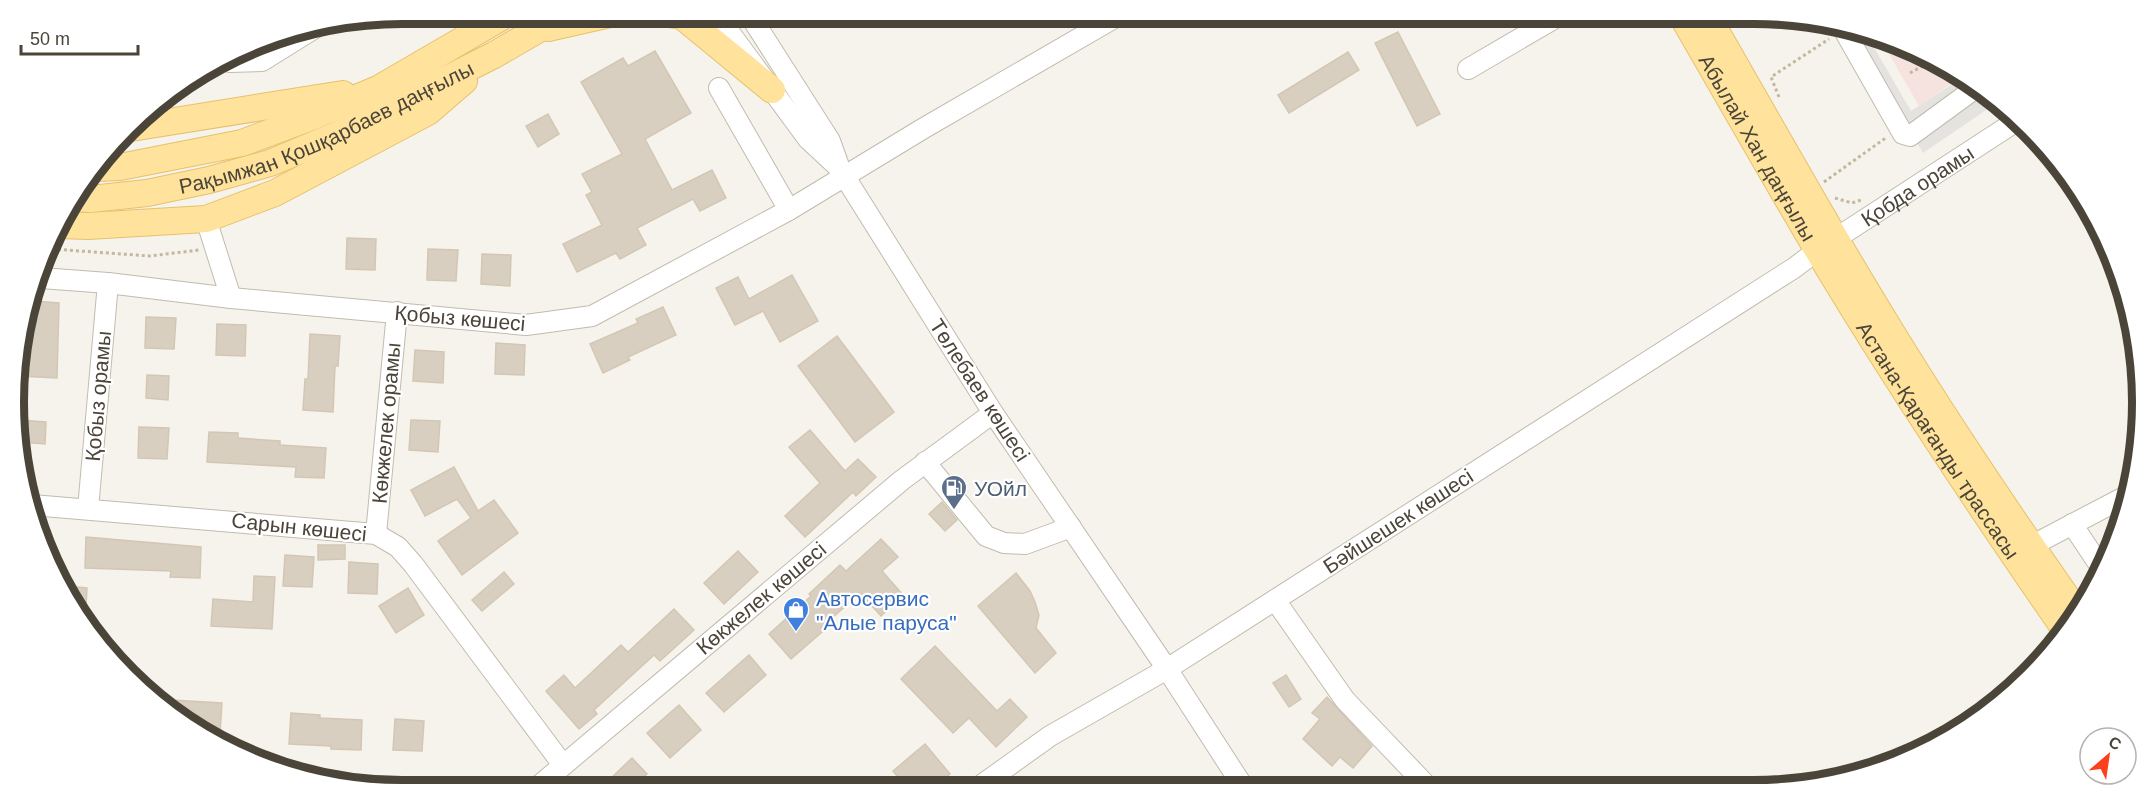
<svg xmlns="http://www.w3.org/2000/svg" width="2156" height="804" font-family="Helvetica,sans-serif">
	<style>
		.medical { fill: #f6e3e0 }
		.parking { fill: #e5e3e0 }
		.building { fill: #d8cfc1; stroke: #d3c7b4; stroke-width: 1.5 }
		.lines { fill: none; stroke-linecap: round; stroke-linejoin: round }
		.minor-casing { stroke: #c2bbae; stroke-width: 22 }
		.major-casing { stroke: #e6c16a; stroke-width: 28 }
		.path { stroke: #c4b79f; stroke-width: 3; stroke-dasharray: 3 3; stroke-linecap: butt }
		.minor { stroke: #fff; stroke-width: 20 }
		.major { stroke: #ffe39c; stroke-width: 26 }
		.labels { text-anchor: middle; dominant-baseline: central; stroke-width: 4.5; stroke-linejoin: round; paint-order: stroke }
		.street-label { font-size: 21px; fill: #4b4439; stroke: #fff }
		.service-label { font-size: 21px; fill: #4e5e75; stroke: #fff; text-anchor: start }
		.shop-label { font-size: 21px; fill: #366cbe; stroke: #fff; text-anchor: start }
		.rim { fill: none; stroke: #4b4439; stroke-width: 8 }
	</style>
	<rect width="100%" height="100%" fill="#f6f3ec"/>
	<!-- medical -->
	<path class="medical" d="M1881,40L1959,78L1919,106Z"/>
	<!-- parking -->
	<path class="parking" d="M1849,26L1865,32L1911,111L1960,79L1991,94L1998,102L1923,153Z"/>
	<!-- building -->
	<g class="building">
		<path d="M1398,32L1440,114L1417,126L1375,43Z"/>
		<path d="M655,51L691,113L645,139L672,190L712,170L726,198L700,211L693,199L637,228L646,245L620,259L616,253L577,272L563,244L602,225L586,195L592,192L582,174L622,154L581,82L623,58L628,66Z"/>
		<path d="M1348,52L1359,70L1289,113L1278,95Z"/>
		<path d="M548,114L559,134L538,147L526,126Z"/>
		<path d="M347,238L376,239L375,270L346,269Z"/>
		<path d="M428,249L458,250L456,281L427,280Z"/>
		<path d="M482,254L511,255L510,286L481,284Z"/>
		<path d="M792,275L818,321L780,342L763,311L735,325L716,288L738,277L749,299Z"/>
		<path d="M34,301L59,303L57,378L18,376L17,363H28L29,315Z"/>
		<path d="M663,307L676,335L628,357L630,360L603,373L590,344L638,323L636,319Z"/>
		<path d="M146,317L176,318L174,349L145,348Z"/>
		<path d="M217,324L246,325L245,356L216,355Z"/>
		<path d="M310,334L340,336L338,366H335L333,412L303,410L305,379H308Z"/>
		<path d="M837,336L894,412L855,442L798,366Z"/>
		<path d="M496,343L525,345L524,375L495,374Z"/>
		<path d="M415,350L444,352L443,383L413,381Z"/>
		<path d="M147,375L169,376L168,400L146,398Z"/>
		<path d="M19,420L46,422L45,444L20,442Z"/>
		<path d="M411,420L440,421L438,452L409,450Z"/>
		<path d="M139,427L169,428L167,459L138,458Z"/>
		<path d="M810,430L845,471L858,459L876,477L856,496L853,492L805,537L785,516L820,483L789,447Z"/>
		<path d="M209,432L238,433V438L280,441V445L326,448L324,478L295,477L296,467L207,462Z"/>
		<path d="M454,467L478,511L494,500L518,533L462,575L438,541L471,518L457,499L425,516L411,490Z"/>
		<path d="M942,502L957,520L945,531L929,514Z"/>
		<path d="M86,537L201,547L200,578L170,577L171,571L85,568Z"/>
		<path d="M881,539L898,557L882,571L903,595L881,616L860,593L821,628L823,631L791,659L769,634L811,596L809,594L840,565L846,571Z"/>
		<path d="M318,545H345V559L318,560Z"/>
		<path d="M738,551L758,572L724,604L704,583Z"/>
		<path d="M285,555L314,557L312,587L283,586Z"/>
		<path d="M349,562L378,564L377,594L348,593Z"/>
		<path d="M504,572L514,584L482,611L472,600Z"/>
		<path d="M1016,573L1030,591L1035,602L1039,615L1036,628L1056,653L1035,673L978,606Z"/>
		<path d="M254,576L275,577L272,629L211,626L213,599L253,602Z"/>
		<path d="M66,586L87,588L85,624L79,618Z"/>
		<path d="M408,588L424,615L396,633L379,606Z"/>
		<path d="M674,609L694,630L660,661L654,655L594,710L597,714L579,729L546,691L564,675L575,688L621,645L628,652Z"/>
		<path d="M935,646L997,711L1010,699L1027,717L996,747L969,718L953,733L901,679Z"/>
		<path d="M749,655L766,675L724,712L706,693Z"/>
		<path d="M1286,675L1301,699L1289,707L1273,683Z"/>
		<path d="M1327,697L1372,746L1353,768L1340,757L1332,766L1303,739L1320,719L1312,713Z"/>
		<path d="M155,699L222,703L220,733H212L166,710Z"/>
		<path d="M679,705L701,730L670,758L647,733Z"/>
		<path d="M291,713L320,715V718L362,720L361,750L331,749V746L289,744Z"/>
		<path d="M395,719L424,721L422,751L393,750Z"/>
		<path d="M925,744L950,774L932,789H908L893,771Z"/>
		<path d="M632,758L647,774L630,790H614L607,782Z"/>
	</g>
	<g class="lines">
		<defs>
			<g id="minor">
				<path d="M716,14L808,139L838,167"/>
				<path d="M749,14L830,141L840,169L993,413L1167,669L1244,788"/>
				<path d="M1841,25L1903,134L1910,136L1977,87"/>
				<path d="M229,62L262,61L315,28"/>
				<path d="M1468,69L1562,14"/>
				<path d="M719,88L789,210"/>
				<path d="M206,219L231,298"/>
				<path id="s1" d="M1835,239L2015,122"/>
				<path d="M41,278L108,283L231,298L526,325L592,316L789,210L924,128L1121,14"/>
				<path d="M925,462L986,536L1004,543L1025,544L1071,527"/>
				<path d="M32,505L376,534L398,547L413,564L563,765"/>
				<path d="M88,509L108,283"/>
				<path d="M2072,524L2102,569"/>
				<path d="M376,534L397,312"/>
				<path d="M2031,546L2130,494"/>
				<path d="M1275,600L1345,700L1429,788"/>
				<path d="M976,789L1050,736L1167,669L1794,268L1818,250"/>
				<path d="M534,790L902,480L993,413"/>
			</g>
			<g id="major">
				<path d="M668,14L682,16L772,90"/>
				<path id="s2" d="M1681,14C1726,92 1771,171 1817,249C1894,378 1978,504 2064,628"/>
				<path d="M1706,14C1774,132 1840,251 1913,367C1965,450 2021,532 2077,612"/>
				<path d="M548,28L610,14"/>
				<path d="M131,128L343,94"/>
				<path d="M98,168L120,167L242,143L314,116L378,89L507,14"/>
				<path id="s3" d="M73,198L91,199L147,193L209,180L270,163L332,137L494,55L565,14"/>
				<path d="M60,225L88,226L206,219L275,193L428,112L464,81"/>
			</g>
		</defs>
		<!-- minor casing -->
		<use href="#minor" class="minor-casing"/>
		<!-- major casing -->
		<use href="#major" class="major-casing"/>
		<!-- path -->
		<g class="path">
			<path d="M1910,73L1928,63"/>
			<path d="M1779,97L1771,77L1829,39"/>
			<path d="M1824,182L1887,137"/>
			<path d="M1835,198L1852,203L1861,200"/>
			<path d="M52,249L150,256L199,250"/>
		</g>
		<!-- minor -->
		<use href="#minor" class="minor"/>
		<!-- major -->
		<use href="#major" class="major"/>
	</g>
	<!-- icons -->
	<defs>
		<symbol id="fuel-pin" viewBox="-11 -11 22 30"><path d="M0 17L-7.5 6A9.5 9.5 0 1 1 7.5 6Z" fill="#5c6f8a" stroke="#fff"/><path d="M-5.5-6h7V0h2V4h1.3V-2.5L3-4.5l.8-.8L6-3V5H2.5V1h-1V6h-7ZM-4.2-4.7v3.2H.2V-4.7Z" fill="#fff"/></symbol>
		<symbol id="shop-pin" viewBox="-11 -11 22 30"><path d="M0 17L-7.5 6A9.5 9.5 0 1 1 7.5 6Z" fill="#3f7fe0" stroke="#fff"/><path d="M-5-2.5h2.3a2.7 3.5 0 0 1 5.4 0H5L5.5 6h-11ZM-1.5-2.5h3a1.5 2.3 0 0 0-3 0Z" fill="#fff"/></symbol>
	</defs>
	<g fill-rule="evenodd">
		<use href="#fuel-pin" x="939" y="473" width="30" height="40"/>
		<use href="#shop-pin" x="781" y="595" width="30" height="40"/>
	</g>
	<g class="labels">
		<!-- street labels -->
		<g class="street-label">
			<text stroke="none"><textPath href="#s3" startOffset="266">Рақымжан Қошқарбаев даңғылы</textPath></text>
			<text stroke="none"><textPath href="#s2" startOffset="154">Абылай Хан даңғылы</textPath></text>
			<text stroke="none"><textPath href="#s1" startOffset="98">Қобда орамы</textPath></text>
			<text transform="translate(460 318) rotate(5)">Қобыз көшесі</text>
			<text transform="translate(980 390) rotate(57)">Төлебаев көшесі</text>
			<text transform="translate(98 396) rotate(-85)">Қобыз орамы</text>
			<text transform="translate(386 423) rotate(-85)">Көкжелек орамы</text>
			<text stroke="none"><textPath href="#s2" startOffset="498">Астана-Қарағанды трассасы</textPath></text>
			<text transform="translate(1398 521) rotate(-33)">Бәйшешек көшесі</text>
			<text transform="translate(299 527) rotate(6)">Сарын көшесі</text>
			<text transform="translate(761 598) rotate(-40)">Көкжелек көшесі</text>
		</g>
		<!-- service labels -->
		<g class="service-label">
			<text x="974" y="488">УОйл</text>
		</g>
		<!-- shop labels -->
		<g class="shop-label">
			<text x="816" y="598">Автосервис<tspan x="816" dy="24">"Алые паруса"</tspan></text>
		</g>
	</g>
	<!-- crop -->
	<path d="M0 0H2156V804H0ZM402 24H1754A378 378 0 0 1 2132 402V402A378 378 0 0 1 1754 780H402A378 378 0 0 1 24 402V402A378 378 0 0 1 402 24Z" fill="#fff" fill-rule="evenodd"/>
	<path class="rim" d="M402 24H1754A378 378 0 0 1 2132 402V402A378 378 0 0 1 1754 780H402A378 378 0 0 1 24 402V402A378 378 0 0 1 402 24Z"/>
	<!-- north arrow -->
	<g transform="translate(2108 756) rotate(29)"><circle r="28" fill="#ffffff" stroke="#b7b4b0" stroke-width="1.5"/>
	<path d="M0-4.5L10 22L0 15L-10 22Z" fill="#fc3f1d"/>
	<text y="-9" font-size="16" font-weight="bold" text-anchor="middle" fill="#4b4439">С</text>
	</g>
	<!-- scale -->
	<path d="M21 45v9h117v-9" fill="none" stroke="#4b4439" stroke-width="3"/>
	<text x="30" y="45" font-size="18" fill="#4b4439" stroke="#ffffff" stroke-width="4.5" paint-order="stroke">50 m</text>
</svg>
